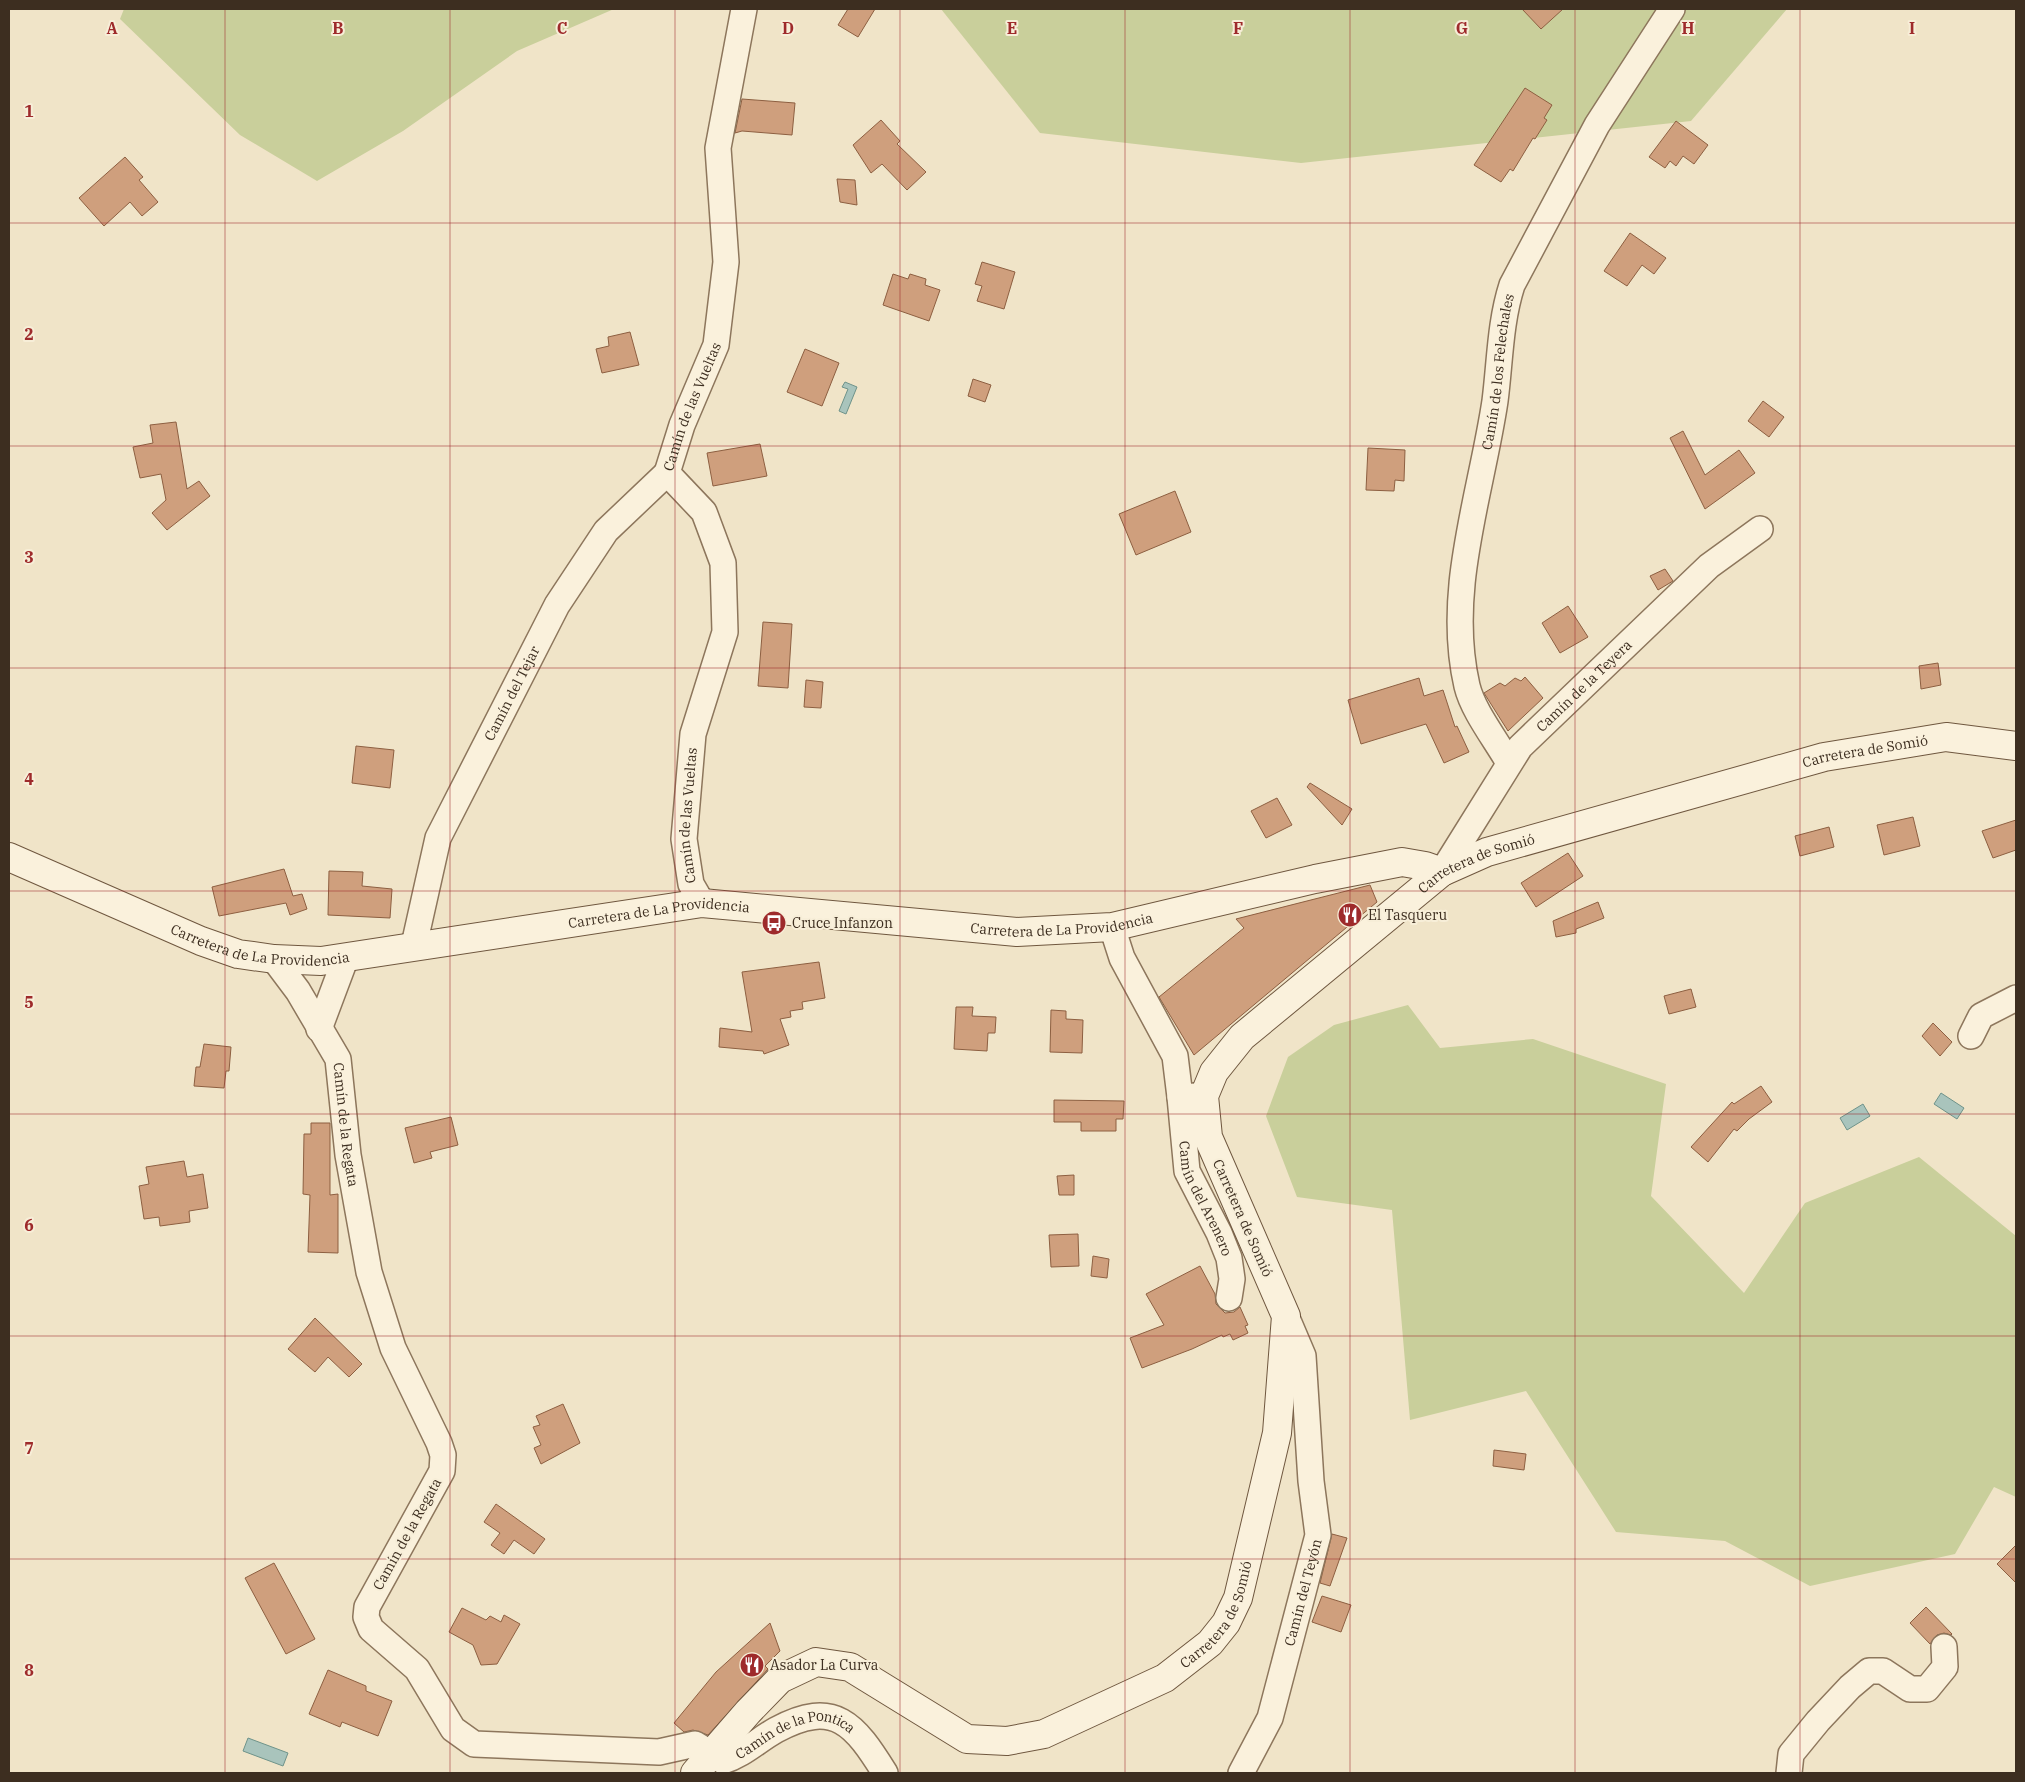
<svg xmlns="http://www.w3.org/2000/svg" width="2025" height="1782" font-family="'IBM Plex Serif',serif">
	<style>
		.green { fill: #c9cf9b }
		.water { fill: #a9c4bc; stroke: #6f938a }
		.building { fill: #cf9f7d; stroke: #8d5f41 }
		.lines { fill: none; stroke-linecap: round; stroke-linejoin: round }
		.street-casing { stroke: #8d765c; stroke-width: 28 }
		.secondary-casing { stroke: #6f573f; stroke-width: 30 }
		.street { stroke: #faf1dc; stroke-width: 25 }
		.secondary { stroke: #faf1dc; stroke-width: 28 }
		.grid { fill: none; stroke: #9e2a2b; stroke-width: 1; stroke-opacity: 0.55 }
		.labels { text-anchor: middle; dominant-baseline: central; stroke-width: 4; stroke-linejoin: round; paint-order: stroke }
		.street-label { font-size: 14px; fill: #3d2e20; stroke: #f7eed8 }
		.poi-label { font-size: 14px; fill: #3d2e20; stroke: #f7eed8; text-anchor: start }
		.grid-label { font-size: 16px; text-anchor: middle; font-weight: bold; fill: #9e2a2b; stroke: #f7eed8; stroke-width: 4; stroke-linejoin: round; paint-order: stroke }
	</style>
	<rect width="100%" height="100%" fill="#f0e4c8"/>
	<!-- green -->
	<g class="green">
		<path d="M124,9H614L517,51L403,131L317,181L240,135L120,19Z"/>
		<path d="M941,9H1787L1691,121L1301,163L1040,133Z"/>
		<path d="M1408,1005L1440,1048L1533,1039L1666,1084L1651,1196L1744,1293L1805,1203L1919,1157L2016,1236V1497L1994,1487L1955,1554L1810,1586L1725,1541L1616,1532L1526,1391L1410,1420L1392,1210L1297,1197L1266,1116L1288,1057L1334,1025Z"/>
	</g>
	<!-- water -->
	<g class="water">
		<path d="M845,382L857,387L846,414L839,411L848,389L842,387Z"/>
		<path d="M1941,1093L1964,1108L1957,1119L1934,1104Z"/>
		<path d="M1863,1104L1870,1116L1847,1130L1840,1118Z"/>
		<path d="M248,1738L288,1753L283,1766L243,1751Z"/>
	</g>
	<!-- building -->
	<g class="building">
		<path d="M848,9H875L858,37L838,25Z"/>
		<path d="M1522,9H1563L1541,29Z"/>
		<path d="M1525,88L1552,105L1544,118L1547,120L1535,139L1533,138L1513,171L1510,169L1501,182L1474,165Z"/>
		<path d="M742,99L795,103L792,135L742,131L735,133Z"/>
		<path d="M881,120L900,141L897,144L926,172L907,190L882,164L871,173L853,145Z"/>
		<path d="M1676,121L1708,145L1694,164L1683,156L1676,166L1670,161L1665,168L1649,157Z"/>
		<path d="M125,157L143,177L139,180L158,202L142,216L130,202L104,226L79,198Z"/>
		<path d="M837,179L855,180L857,205L840,202Z"/>
		<path d="M1630,233L1666,258L1654,274L1642,265L1627,286L1604,271Z"/>
		<path d="M982,262L1015,272L1004,309L977,301L982,286L975,284Z"/>
		<path d="M893,274L908,279L910,274L926,279L925,285L940,290L929,321L883,305Z"/>
		<path d="M630,332L639,365L602,373L596,349L609,346L608,337Z"/>
		<path d="M805,349L839,363L822,406L787,392Z"/>
		<path d="M973,379L991,385L985,402L968,396Z"/>
		<path d="M1763,401L1784,417L1769,437L1748,421Z"/>
		<path d="M176,422L187,489L199,481L210,496L167,530L152,513L166,500L161,474L140,478L133,447L153,443L150,425Z"/>
		<path d="M1683,431L1705,475L1739,450L1755,473L1705,509L1670,438Z"/>
		<path d="M760,444L767,476L713,486L707,453Z"/>
		<path d="M1368,448L1405,450L1404,481L1395,480L1394,491L1366,490Z"/>
		<path d="M1175,491L1191,532L1136,555L1119,514Z"/>
		<path d="M1665,569L1673,581L1658,590L1650,576Z"/>
		<path d="M1568,606L1588,637L1560,653L1542,623Z"/>
		<path d="M763,622L792,624L788,688L758,686Z"/>
		<path d="M1938,663L1941,685L1921,689L1919,666Z"/>
		<path d="M1525,677L1543,698L1508,731L1484,693L1500,683L1505,686L1515,678L1521,681Z"/>
		<path d="M1419,678L1424,696L1443,690L1455,727L1457,726L1469,752L1444,763L1426,724L1361,744L1348,700Z"/>
		<path d="M806,680L823,682L821,708L804,707Z"/>
		<path d="M356,746L394,750L390,788L352,783Z"/>
		<path d="M1310,783L1352,809L1342,825L1307,787Z"/>
		<path d="M1277,798L1292,825L1266,838L1251,811Z"/>
		<path d="M1913,817L1920,846L1884,855L1877,825Z"/>
		<path d="M2016,820V850L1993,858L1982,831Z"/>
		<path d="M1829,827L1834,847L1800,856L1795,836Z"/>
		<path d="M1568,853L1583,876L1536,907L1521,883Z"/>
		<path d="M284,869L293,896L302,894L307,909L290,915L286,903L219,916L212,887Z"/>
		<path d="M329,871L363,872L362,886L392,889L390,918L328,915Z"/>
		<path d="M1370,885L1377,902L1194,1055L1159,997L1244,928L1236,919Z"/>
		<path d="M1598,902L1604,918L1576,929V933L1556,937L1553,921Z"/>
		<path d="M819,962L825,998L802,1002L803,1009L790,1011L791,1017L780,1019L789,1045L764,1054L763,1051L719,1047L720,1028L752,1032L742,972Z"/>
		<path d="M1691,989L1696,1007L1669,1014L1664,996Z"/>
		<path d="M956,1007H973L972,1016L996,1017L995,1033H988L987,1051L954,1049Z"/>
		<path d="M1051,1010L1066,1011V1019L1083,1020L1082,1053L1050,1052Z"/>
		<path d="M1933,1023L1952,1042L1940,1056L1922,1036Z"/>
		<path d="M204,1044L231,1047L229,1071H226L224,1088L194,1086L196,1067H200Z"/>
		<path d="M1761,1086L1772,1102L1749,1119L1737,1131L1734,1129L1708,1162L1691,1147L1732,1102L1734,1104Z"/>
		<path d="M1054,1100L1124,1101L1123,1119H1116V1131H1081V1122H1054Z"/>
		<path d="M451,1117L458,1145L430,1152L432,1158L414,1163L405,1128Z"/>
		<path d="M311,1123H330V1195L338,1194V1253L308,1252L310,1195L303,1194L304,1134H311Z"/>
		<path d="M184,1161L187,1177L203,1174L208,1208L189,1211L190,1222L160,1226L159,1217L144,1219L139,1186L149,1184L146,1167Z"/>
		<path d="M1074,1175V1195H1059L1057,1176Z"/>
		<path d="M1078,1234L1079,1266L1051,1267L1049,1235Z"/>
		<path d="M1093,1256L1109,1259L1107,1278L1091,1276Z"/>
		<path d="M1200,1266L1215,1294L1216,1304L1225,1313L1234,1312L1240,1307L1248,1325L1245,1326L1248,1333L1233,1340L1230,1334L1223,1337L1222,1335L1192,1349L1142,1368L1130,1338L1164,1325L1146,1294Z"/>
		<path d="M315,1318L362,1364L349,1377L328,1357L315,1372L288,1349Z"/>
		<path d="M563,1404L580,1443L541,1464L534,1448L541,1445L533,1427L540,1425L536,1416Z"/>
		<path d="M1494,1450L1526,1454L1524,1470L1493,1466Z"/>
		<path d="M496,1504L545,1539L534,1554L514,1540L504,1554L491,1545L500,1533L484,1522Z"/>
		<path d="M1332,1534L1347,1538L1330,1586L1320,1583Z"/>
		<path d="M2016,1545V1583L1997,1564Z"/>
		<path d="M274,1563L315,1639L286,1654L245,1578Z"/>
		<path d="M1322,1596L1351,1605L1341,1632L1312,1622Z"/>
		<path d="M1926,1607L1952,1634L1951,1635L1944,1633L1937,1635L1930,1644L1910,1623Z"/>
		<path d="M462,1608L486,1620L490,1616L501,1622L504,1615L520,1624L497,1664L481,1665L473,1645L449,1632Z"/>
		<path d="M770,1623L780,1651L765,1666L768,1669L708,1735L693,1730L684,1732L674,1723L716,1672Z"/>
		<path d="M328,1670L366,1686V1691L392,1701L378,1736L342,1722L340,1727L309,1714Z"/>
	</g>
	<g class="lines">
		<defs>
			<g id="street">
				<path id="s1" d="M1509,763C1496,740 1473,711 1467,686C1445,591 1481,495 1495,401C1500,362 1500,322 1512,285L1597,125L1672,9"/>
				<path id="s2" d="M1442,872L1520,747L1709,566L1760,529"/>
				<path id="s3" d="M702,903L691,884L684,839L693,734L725,632L723,563L704,512L667,473L682,425L716,345L726,262L718,148L744,9"/>
				<path d="M1112,927L1122,958L1175,1056L1180,1097L1196,1096"/>
				<path id="s4" d="M414,945L438,838L557,605L606,531L667,473"/>
				<path id="s5" d="M274,959L298,991L338,1059L348,1155L369,1272L393,1348L439,1443L443,1455L442,1471L367,1607L366,1617L371,1629L417,1669L453,1729L474,1744L659,1752L695,1744L723,1761C743,1755 758,1740 776,1730C835,1698 855,1725 885,1773"/>
				<path d="M319,1029L346,957"/>
				<path d="M1971,1036L1981,1016L2016,998"/>
				<path id="s6" d="M1180,1097L1187,1171L1219,1233L1229,1258L1232,1279L1229,1298"/>
				<path id="s7" d="M1241,1773L1270,1718L1318,1535L1311,1481L1303,1356L1286,1316"/>
				<path d="M1789,1773L1791,1754L1818,1721L1850,1687L1869,1671H1883L1910,1689H1927L1945,1667L1944,1647"/>
			</g>
			<g id="secondary">
				<path id="s8" d="M9,857L201,941L238,954L274,959L321,961L702,903L1017,932L1112,927L1315,879L1402,862L1425,866L1442,872"/>
				<path id="s9" d="M695,1773L748,1712L780,1679L816,1662L850,1667L967,1739L1007,1741L1044,1734L1165,1678L1210,1643L1226,1623L1238,1598L1277,1433L1286,1316L1208,1137L1204,1096L1214,1072L1242,1037L1442,872L1487,852L1824,757L1946,737L2016,746"/>
			</g>
		</defs>
		<!-- street casing -->
		<use href="#street" class="street-casing"/>
		<!-- secondary casing -->
		<use href="#secondary" class="secondary-casing"/>
		<!-- street -->
		<use href="#street" class="street"/>
		<!-- secondary -->
		<use href="#secondary" class="secondary"/>
	</g>
	<!-- grid -->
	<path class="grid" d="M225,9V1773M450,9V1773M675,9V1773M900,9V1773M1125,9V1773M1350,9V1773M1575,9V1773M1800,9V1773M9,223H2016M9,446H2016M9,668H2016M9,891H2016M9,1114H2016M9,1336H2016M9,1559H2016"/>
	<!-- icons -->
	<defs>
		<symbol id="restaurant-disc" viewBox="-11 -11 22 22"><circle r="9.5" fill="#9e2a2b" stroke="#f7eed8"/><path d="M-5-6h1v4h1v-4h1v4h1v-4h1v5L-1.5 .5V6h-2V.5L-5-1ZM5-6V6H3V1.5H1.5Q1.5-4 5-6Z" fill="#fff"/></symbol>
		<symbol id="bus-disc" viewBox="-11 -11 22 22"><circle r="9.5" fill="#9e2a2b" stroke="#f7eed8"/><path d="M-5-6H5V4H4V6H2V4H-2V6H-4V4H-5ZM-3.5-4V0h7V-4ZM-3.5 1.2v1.5H-2V1.2ZM2 1.2v1.5H3.5V1.2Z" fill="#fff"/></symbol>
	</defs>
	<g fill-rule="evenodd">
		<use href="#restaurant-disc" x="1336" y="901" width="28" height="28"/>
		<use href="#bus-disc" x="760" y="909" width="28" height="28"/>
		<use href="#restaurant-disc" x="738" y="1651" width="28" height="28"/>
	</g>
	<g class="labels">
		<!-- street labels -->
		<g class="street-label">
			<text stroke="none"><textPath href="#s1" startOffset="406">Camín de los Felechales</textPath></text>
			<text stroke="none"><textPath href="#s3" startOffset="528">Camín de las Vueltas</textPath></text>
			<text stroke="none"><textPath href="#s2" startOffset="236">Camín de la Teyera</textPath></text>
			<text stroke="none"><textPath href="#s4" startOffset="272">Camín del Tejar</textPath></text>
			<text stroke="none"><textPath href="#s9" startOffset="1954">Carretera de Somió</textPath></text>
			<text stroke="none"><textPath href="#s3" startOffset="91">Camín de las Vueltas</textPath></text>
			<text stroke="none"><textPath href="#s9" startOffset="1548">Carretera de Somió</textPath></text>
			<text stroke="none"><textPath href="#s8" startOffset="674">Carretera de La Providencia</textPath></text>
			<text stroke="none"><textPath href="#s8" startOffset="1079">Carretera de La Providencia</textPath></text>
			<text stroke="none"><textPath href="#s8" startOffset="269">Carretera de La Providencia</textPath></text>
			<text stroke="none"><textPath href="#s5" startOffset="185">Camín de la Regata</textPath></text>
			<text stroke="none"><textPath href="#s6" startOffset="106">Camín del Arenero</textPath></text>
			<text transform="translate(1243 1218) rotate(66)">Carretera de Somió</text>
			<text transform="translate(407 1534) rotate(-61)">Camín de la Regata</text>
			<text stroke="none"><textPath href="#s7" startOffset="192">Camín del Teyón</textPath></text>
			<text stroke="none"><textPath href="#s9" startOffset="634">Carretera de Somió</textPath></text>
			<text stroke="none"><textPath href="#s5" startOffset="1218">Camín de la Pontica</textPath></text>
		</g>
		<!-- poi labels -->
		<g class="poi-label">
			<text x="1368" y="915">El Tasqueru</text>
			<text x="792" y="923">Cruce Infanzon</text>
			<text x="770" y="1665">Asador La Curva</text>
		</g>
	</g>
	<g class="grid-label">
		<text x="112" y="34">A</text>
		<text x="338" y="34">B</text>
		<text x="562" y="34">C</text>
		<text x="788" y="34">D</text>
		<text x="1012" y="34">E</text>
		<text x="1238" y="34">F</text>
		<text x="1462" y="34">G</text>
		<text x="1688" y="34">H</text>
		<text x="1912" y="34">I</text>
		<text x="29" y="117">1</text>
		<text x="29" y="340">2</text>
		<text x="29" y="563">3</text>
		<text x="29" y="785">4</text>
		<text x="29" y="1008">5</text>
		<text x="29" y="1231">6</text>
		<text x="29" y="1454">7</text>
		<text x="29" y="1676">8</text>
	</g>
	<!-- border -->
	<rect width="2025" height="1782" fill="none" stroke="#3d2e20" stroke-width="20"/>
</svg>
